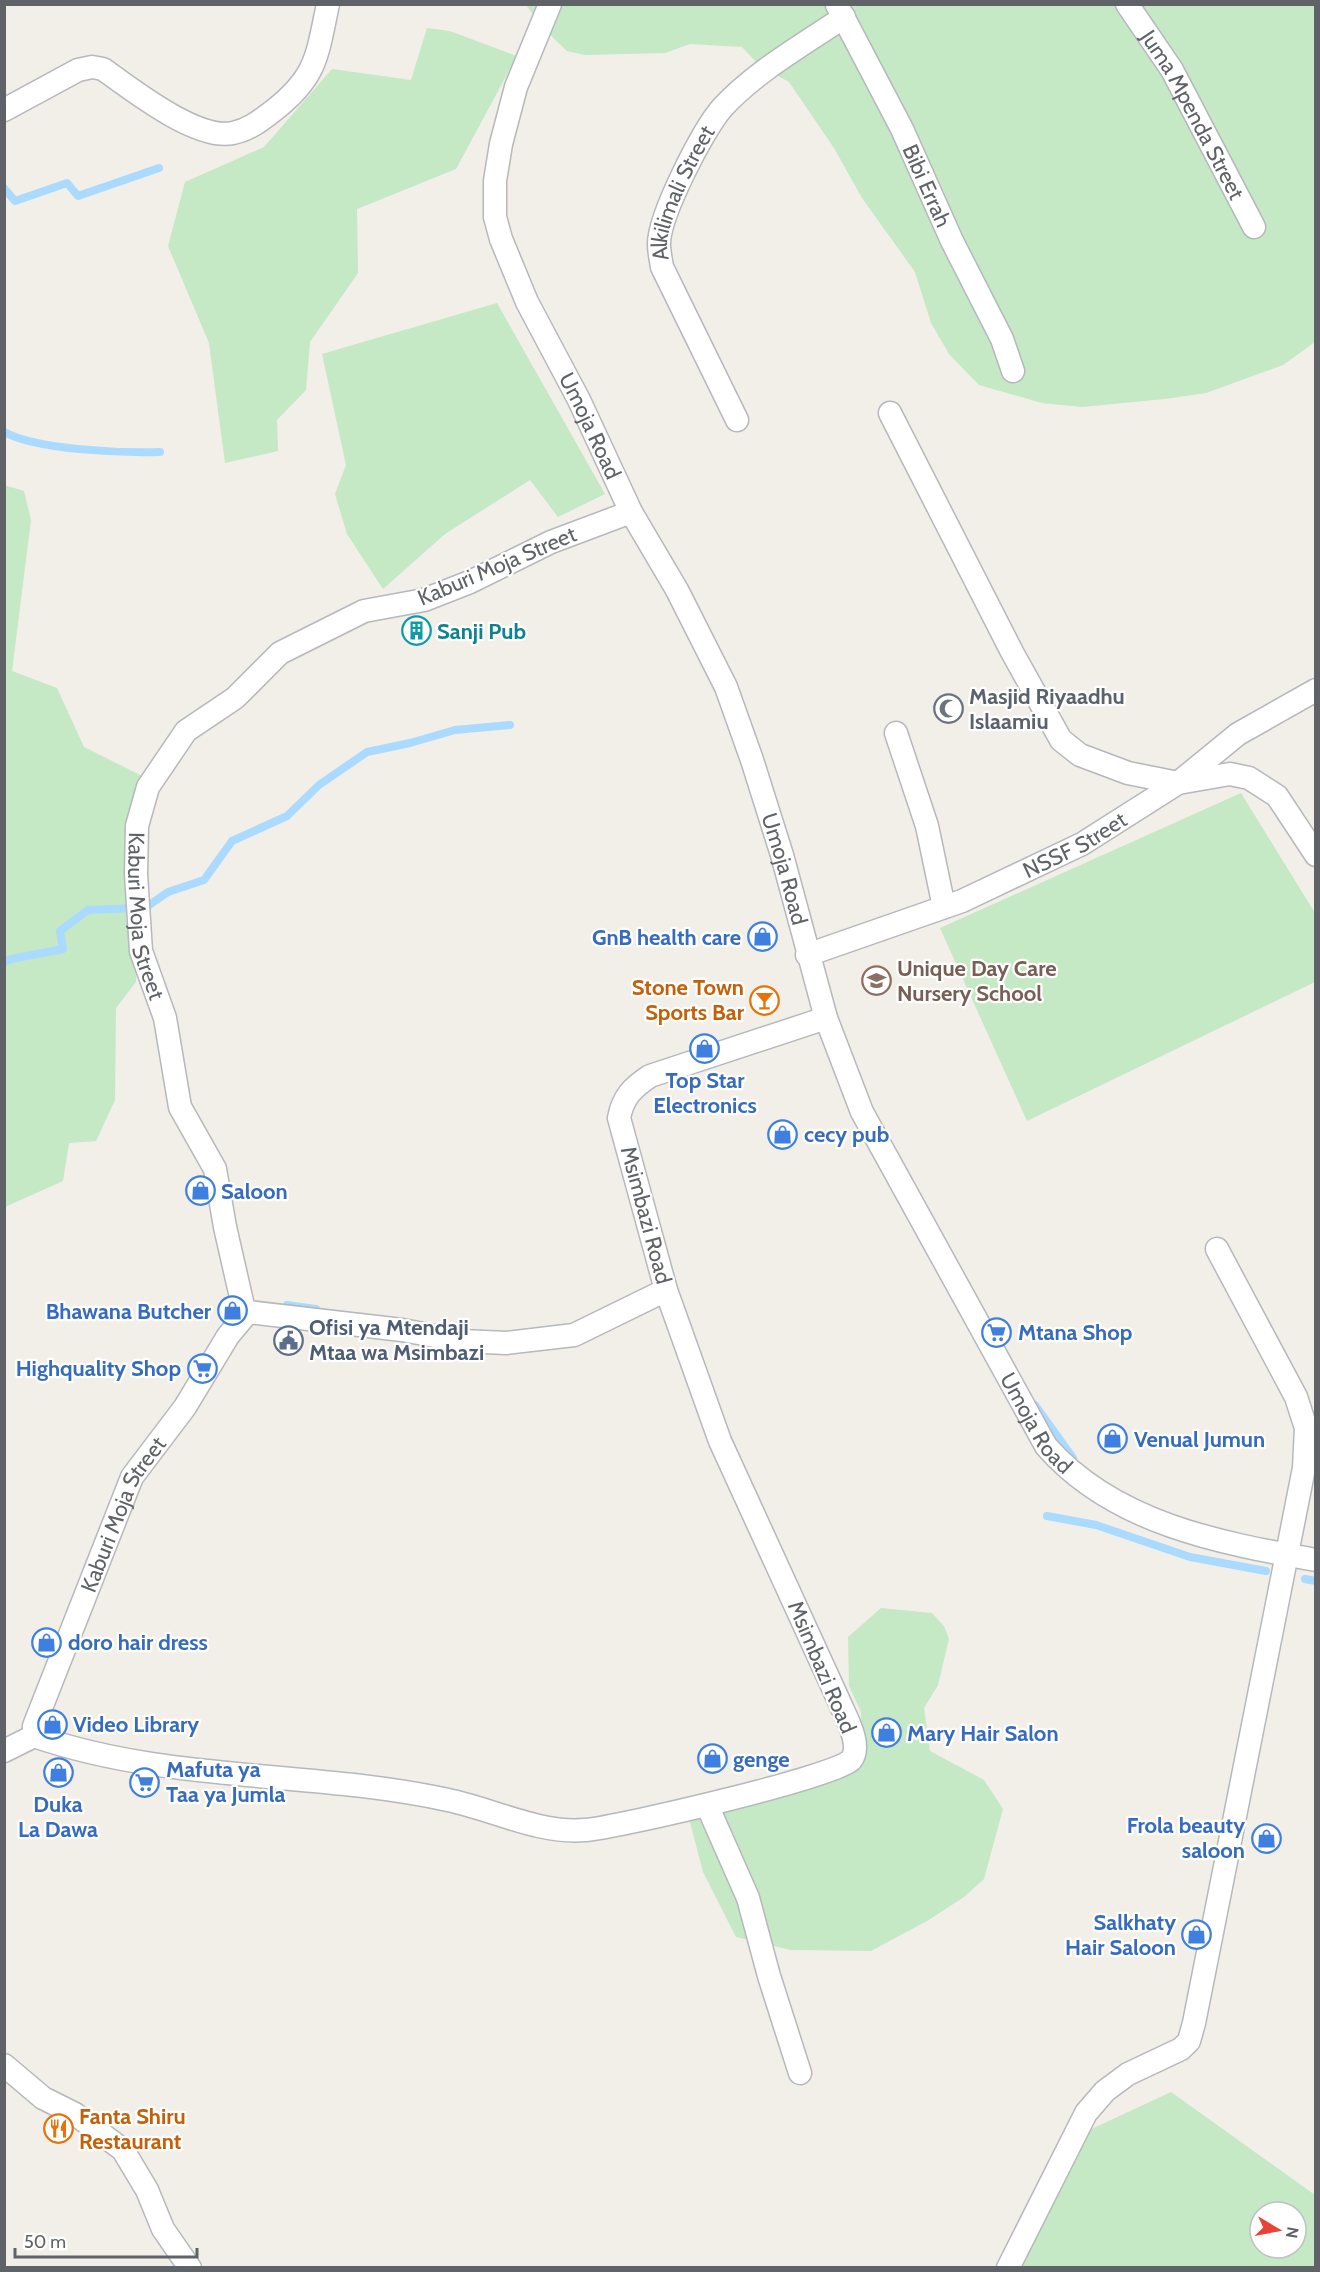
<svg xmlns="http://www.w3.org/2000/svg" width="1320" height="2272" font-family="Cabin,sans-serif">
	<style>
		.green { fill: #c5e8c5; fill-rule: evenodd }
		.lines { fill: none; stroke-linecap: round; stroke-linejoin: round }
		.stream { stroke: #aadaff; stroke-width: 8 }
		.minor-casing { stroke: #b5b8bc; stroke-width: 25 }
		.minor { stroke: #fff; stroke-width: 22 }
		.labels { text-anchor: middle; dominant-baseline: central; stroke-width: 4.5; stroke-linejoin: round; paint-order: stroke }
		.street-label { font-size: 22px; fill: #5f6368; stroke: #fff }
		.culture-label { font-size: 22px; font-weight: bold; fill: #0d838f; stroke: #fff; text-anchor: start }
		.worship-label { font-size: 22px; font-weight: bold; fill: #5b616d; stroke: #fff; text-anchor: start }
		.shop-label { font-size: 22px; font-weight: bold; fill: #366cbe; stroke: #fff; text-anchor: start }
		.education-label { font-size: 22px; font-weight: bold; fill: #785e54; stroke: #fff; text-anchor: start }
		.food-label { font-size: 22px; font-weight: bold; fill: #c56008; stroke: #fff; text-anchor: end }
		.service-label { font-size: 22px; font-weight: bold; fill: #4e5e75; stroke: #fff; text-anchor: start }
	</style>
	<rect width="100%" height="100%" fill="#f1efe8"/>
	<!-- green -->
	<g class="green">
		<path d="M526,5H1315V342L1283,365L1206,393L1165,399L1082,407L1042,403L979,385L949,354L931,323L915,272L862,198L834,148L789,82L760,66L742,47L690,44L665,53L585,55L567,51L543,28Z"/>
		<path d="M427,28L450,31L517,56L456,169L357,209L358,273L310,342L306,390L277,420L278,451L225,463L209,343L168,246L185,182L264,147L332,69L411,80Z"/>
		<path d="M497,303L605,494L558,517L530,480L445,534L383,589L347,534L335,494L346,465L322,354Z"/>
		<path d="M4,485L24,491L31,520L12,671L57,688L84,747L144,777L136,982L116,1008L115,1100L96,1141L69,1143L63,1181L5,1207Z"/>
		<path d="M1241,793L1315,913V982L1027,1121L940,928Z"/>
		<path d="M881,1608L932,1613L944,1626L949,1639L938,1685L924,1708L930,1751L984,1780L1003,1809L984,1879L964,1897L927,1921L871,1951L791,1950L736,1937L703,1872L690,1822L715,1796L837,1760L860,1740L861,1712L849,1686L848,1637Z"/>
		<path d="M1171,2092L1315,2195V2267L1004,2268L1070,2139ZM1260,2212H1296V2248H1260Z"/>
	</g>
	<g class="lines">
		<!-- stream -->
		<g class="stream">
			<path d="M4,188L15,201L67,183L78,196L159,168"/>
			<path d="M4,432C37,450 121,453 160,452"/>
			<path d="M4,962L11,959L63,949L60,931L88,910L139,908L142,910L168,892L204,880L232,841L287,816L319,785L367,752L410,743L455,730L510,725"/>
			<path d="M287,1305L316,1309"/>
			<path d="M1035,1405L1073,1458"/>
			<path d="M1047,1516L1096,1525L1190,1557L1266,1571"/>
			<path d="M1305,1579L1316,1581"/>
		</g>
		<defs>
			<g id="minor">
				<path id="s1" d="M550,4L516,87L501,144L495,181V217L501,239L527,302L579,400L631,512L677,590L726,687L752,760L782,855L826,1018L862,1112L1046,1446C1113,1523 1219,1543 1316,1560"/>
				<path id="s2" d="M1127,4L1172,70L1254,227"/>
				<path id="s3" d="M837,5L902,129L952,241L1002,339L1013,371"/>
				<path d="M4,110L78,70L92,67L103,69C131,89 197,141 233,133C249,130 261,120 273,111C317,77 317,56 328,4"/>
				<path d="M890,413L1012,652L1061,740L1080,755L1128,773L1178,783L1230,774L1249,778L1277,796L1316,855"/>
				<path id="s4" d="M737,420L662,267C661,260 659,252 659,244C659,215 703,130 722,108C756,71 803,45 844,17"/>
				<path id="s5" d="M631,512L551,542L470,582L424,600L364,611L280,653L235,698L186,731L148,787L137,826L136,874L141,951L165,1018L180,1107L215,1169L225,1227L243,1306L248,1312L402,1330L462,1341L506,1343L574,1335L666,1290"/>
				<path d="M896,733L927,826L944,907"/>
				<path id="s6" d="M807,955L962,901L1082,844L1178,783L1238,734L1316,690"/>
				<path id="s7" d="M34,1736V1726L132,1477L185,1407L228,1336L248,1312"/>
				<path d="M4,1751L34,1736C171,1783 309,1770 448,1800C492,1809 539,1834 585,1830C616,1828 838,1776 851,1760C863,1745 845,1716 839,1701L720,1441L666,1290L619,1118C623,1097 632,1088 650,1076L826,1018"/>
				<path d="M707,1805L748,1898L769,1976L800,2073"/>
				<path d="M4,2065L43,2098L75,2114L123,2150L147,2190L163,2229L190,2268"/>
				<path d="M1008,2268L1086,2113L1105,2091L1128,2074L1181,2049L1189,2041L1194,2023L1304,1468L1306,1428L1296,1397L1217,1249"/>
			</g>
		</defs>
		<!-- minor casing -->
		<use href="#minor" class="minor-casing"/>
		<!-- minor -->
		<use href="#minor" class="minor"/>
	</g>
	<!-- icons -->
	<defs>
		<symbol id="building-ring" viewBox="-11 -11 22 22"><circle r="9.5" fill="#fff" stroke="#0f9aa8" stroke-width="1.5"/><path d="M-4-6H4V6H1V3H-1V6H-4ZM-2.5-4.3h1.7v1.8h-1.7ZM.8-4.3h1.7v1.8H.8ZM-2.5-1h1.7V.8h-1.7ZM.8-1h1.7V.8H.8Z" fill="#0f9aa8"/></symbol>
		<symbol id="mosque-ring" viewBox="-11 -11 22 22"><circle r="9.5" fill="#fff" stroke="#6b7280" stroke-width="1.5"/><path d="M3.5-4.9A6 6 0 1 0 3.5 4.9A5 5 0 1 1 3.5-4.9Z" fill="#6b7280"/></symbol>
		<symbol id="shop-ring" viewBox="-11 -11 22 22"><circle r="9.5" fill="#fff" stroke="#3f7fe0" stroke-width="1.5"/><path d="M-5-2.5h2.3a2.7 3.5 0 0 1 5.4 0H5L5.5 6h-11ZM-1.5-2.5h3a1.5 2.3 0 0 0-3 0Z" fill="#3f7fe0"/></symbol>
		<symbol id="school-ring" viewBox="-11 -11 22 22"><circle r="9.5" fill="#fff" stroke="#8d6e63" stroke-width="1.5"/><path d="M0-5L7-2L0 1L-7-2ZM-4 1L0 2.5L4 1V4Q0 6-4 4Z" fill="#8d6e63"/></symbol>
		<symbol id="bar-ring" viewBox="-11 -11 22 22"><circle r="9.5" fill="#fff" stroke="#e8710a" stroke-width="1.5"/><path d="M-6-5H6L.8 .8V4.5H3.5V6h-7V4.5H-.8V.8Z" fill="#e8710a"/></symbol>
		<symbol id="supermarket-ring" viewBox="-11 -11 22 22"><circle r="9.5" fill="#fff" stroke="#3f7fe0" stroke-width="1.5"/><path d="M-6-5.5h2.5l.6 2H6L4.5 2H-2.5L-4.4-4H-6ZM-1.5 3.2a1.3 1.3 0 1 0 .1 0ZM3 3.2a1.3 1.3 0 1 0 .1 0Z" fill="#3f7fe0"/></symbol>
		<symbol id="civic-ring" viewBox="-11 -11 22 22"><circle r="9.5" fill="#fff" stroke="#5c6f8a" stroke-width="1.5"/><path d="M-.6-6.5H3V-4.5H.6V-3L4-1V1h2V6H-6V1h2V-1L-.6-3ZM-1.2 2.5V6h2.4V2.5Z" fill="#5c6f8a"/></symbol>
		<symbol id="restaurant-ring" viewBox="-11 -11 22 22"><circle r="9.5" fill="#fff" stroke="#e8710a" stroke-width="1.5"/><path d="M-5-6h1v4h1v-4h1v4h1v-4h1v5L-1.5 .5V6h-2V.5L-5-1ZM5-6V6H3V1.5H1.5Q1.5-4 5-6Z" fill="#e8710a"/></symbol>
	</defs>
	<g fill-rule="evenodd">
		<use href="#building-ring" x="400" y="614" width="33" height="33"/>
		<use href="#mosque-ring" x="932" y="692" width="33" height="33"/>
		<use href="#shop-ring" x="746" y="920" width="33" height="33"/>
		<use href="#school-ring" x="860" y="964" width="33" height="33"/>
		<use href="#bar-ring" x="748" y="984" width="33" height="33"/>
		<use href="#shop-ring" x="688" y="1032" width="33" height="33"/>
		<use href="#shop-ring" x="766" y="1118" width="33" height="33"/>
		<use href="#shop-ring" x="184" y="1174" width="33" height="33"/>
		<use href="#shop-ring" x="216" y="1294" width="33" height="33"/>
		<use href="#supermarket-ring" x="980" y="1316" width="33" height="33"/>
		<use href="#civic-ring" x="272" y="1324" width="33" height="33"/>
		<use href="#supermarket-ring" x="186" y="1352" width="33" height="33"/>
		<use href="#shop-ring" x="1096" y="1422" width="33" height="33"/>
		<use href="#shop-ring" x="30" y="1626" width="33" height="33"/>
		<use href="#shop-ring" x="36" y="1708" width="33" height="33"/>
		<use href="#shop-ring" x="870" y="1716" width="33" height="33"/>
		<use href="#shop-ring" x="696" y="1742" width="33" height="33"/>
		<use href="#shop-ring" x="42" y="1756" width="33" height="33"/>
		<use href="#supermarket-ring" x="128" y="1766" width="33" height="33"/>
		<use href="#shop-ring" x="1250" y="1822" width="33" height="33"/>
		<use href="#shop-ring" x="1180" y="1918" width="33" height="33"/>
		<use href="#restaurant-ring" x="42" y="2112" width="33" height="33"/>
	</g>
	<g class="labels">
		<!-- street labels -->
		<g class="street-label">
			<text stroke="none"><textPath href="#s2" startOffset="129">Juma Mpenda Street</textPath></text>
			<text stroke="none"><textPath href="#s3" startOffset="202">Bibi Errah</textPath></text>
			<text stroke="none"><textPath href="#s4" startOffset="249">Alkilimali Street</textPath></text>
			<text stroke="none"><textPath href="#s1" startOffset="452">Umoja Road</textPath></text>
			<text transform="translate(497 566) rotate(-23)">Kaburi Moja Street</text>
			<text stroke="none"><textPath href="#s6" startOffset="290">NSSF Street</textPath></text>
			<text stroke="none"><textPath href="#s1" startOffset="938">Umoja Road</textPath></text>
			<text stroke="none"><textPath href="#s5" startOffset="702">Kaburi Moja Street</textPath></text>
			<text transform="translate(646 1215) rotate(75)">Msimbazi Road</text>
			<text stroke="none"><textPath href="#s1" startOffset="1550">Umoja Road</textPath></text>
			<text stroke="none"><textPath href="#s7" startOffset="240">Kaburi Moja Street</textPath></text>
			<text transform="translate(822 1667) rotate(67)">Msimbazi Road</text>
		</g>
		<!-- culture labels -->
		<g class="culture-label">
			<text x="437" y="631">Sanji Pub</text>
		</g>
		<!-- worship labels -->
		<g class="worship-label">
			<text x="969" y="696">Masjid Riyaadhu<tspan x="969" dy="25">Islaamiu</tspan></text>
		</g>
		<!-- shop labels -->
		<g class="shop-label">
			<text x="741" y="937" text-anchor="end">GnB health care</text>
			<text x="705" y="1080" text-anchor="middle">Top Star<tspan x="705" dy="25">Electronics</tspan></text>
			<text x="804" y="1134">cecy pub</text>
			<text x="221" y="1191">Saloon</text>
			<text x="211" y="1311" text-anchor="end">Bhawana Butcher</text>
			<text x="1018" y="1332">Mtana Shop</text>
			<text x="181" y="1368" text-anchor="end">Highquality Shop</text>
			<text x="1134" y="1439">Venual Jumun</text>
			<text x="68" y="1642">doro hair dress</text>
			<text x="73" y="1724">Video Library</text>
			<text x="907" y="1733">Mary Hair Salon</text>
			<text x="733" y="1759">genge</text>
			<text x="166" y="1769">Mafuta ya<tspan x="166" dy="25">Taa ya Jumla</tspan></text>
			<text x="58" y="1804" text-anchor="middle">Duka<tspan x="58" dy="25">La Dawa</tspan></text>
			<text x="1245" y="1825" text-anchor="end">Frola beauty<tspan x="1245" dy="25">saloon</tspan></text>
			<text x="1176" y="1922" text-anchor="end">Salkhaty<tspan x="1176" dy="25">Hair Saloon</tspan></text>
		</g>
		<!-- education labels -->
		<g class="education-label">
			<text x="897" y="968">Unique Day Care<tspan x="897" dy="25">Nursery School</tspan></text>
		</g>
		<!-- food labels -->
		<g class="food-label">
			<text x="744" y="987">Stone Town<tspan x="744" dy="25">Sports Bar</tspan></text>
			<text x="79" y="2116" text-anchor="start">Fanta Shiru<tspan x="79" dy="25">Restaurant</tspan></text>
		</g>
		<!-- service labels -->
		<g class="service-label">
			<text x="309" y="1327">Ofisi ya Mtendaji<tspan x="309" dy="25">Mtaa wa Msimbazi</tspan></text>
		</g>
	</g>
	<!-- border -->
	<rect width="1320" height="2272" fill="none" stroke="#5f6368" stroke-width="12"/>
	<!-- north arrow -->
	<g transform="translate(1278 2230) rotate(100)"><circle r="28" fill="#ffffff" stroke="#bfc1c3" stroke-width="1.5"/>
	<path d="M0-4.5L10 22L0 15L-10 22Z" fill="#ea4335"/>
	<text y="-9" font-size="16" font-weight="bold" text-anchor="middle" fill="#5f6368">N</text>
	</g>
	<!-- scale -->
	<path d="M15 2248v9h182v-9" fill="none" stroke="#5f6368" stroke-width="3"/>
	<text x="24" y="2248" font-size="18" fill="#5f6368" stroke="#ffffff" stroke-width="4.5" paint-order="stroke">50 m</text>
</svg>
